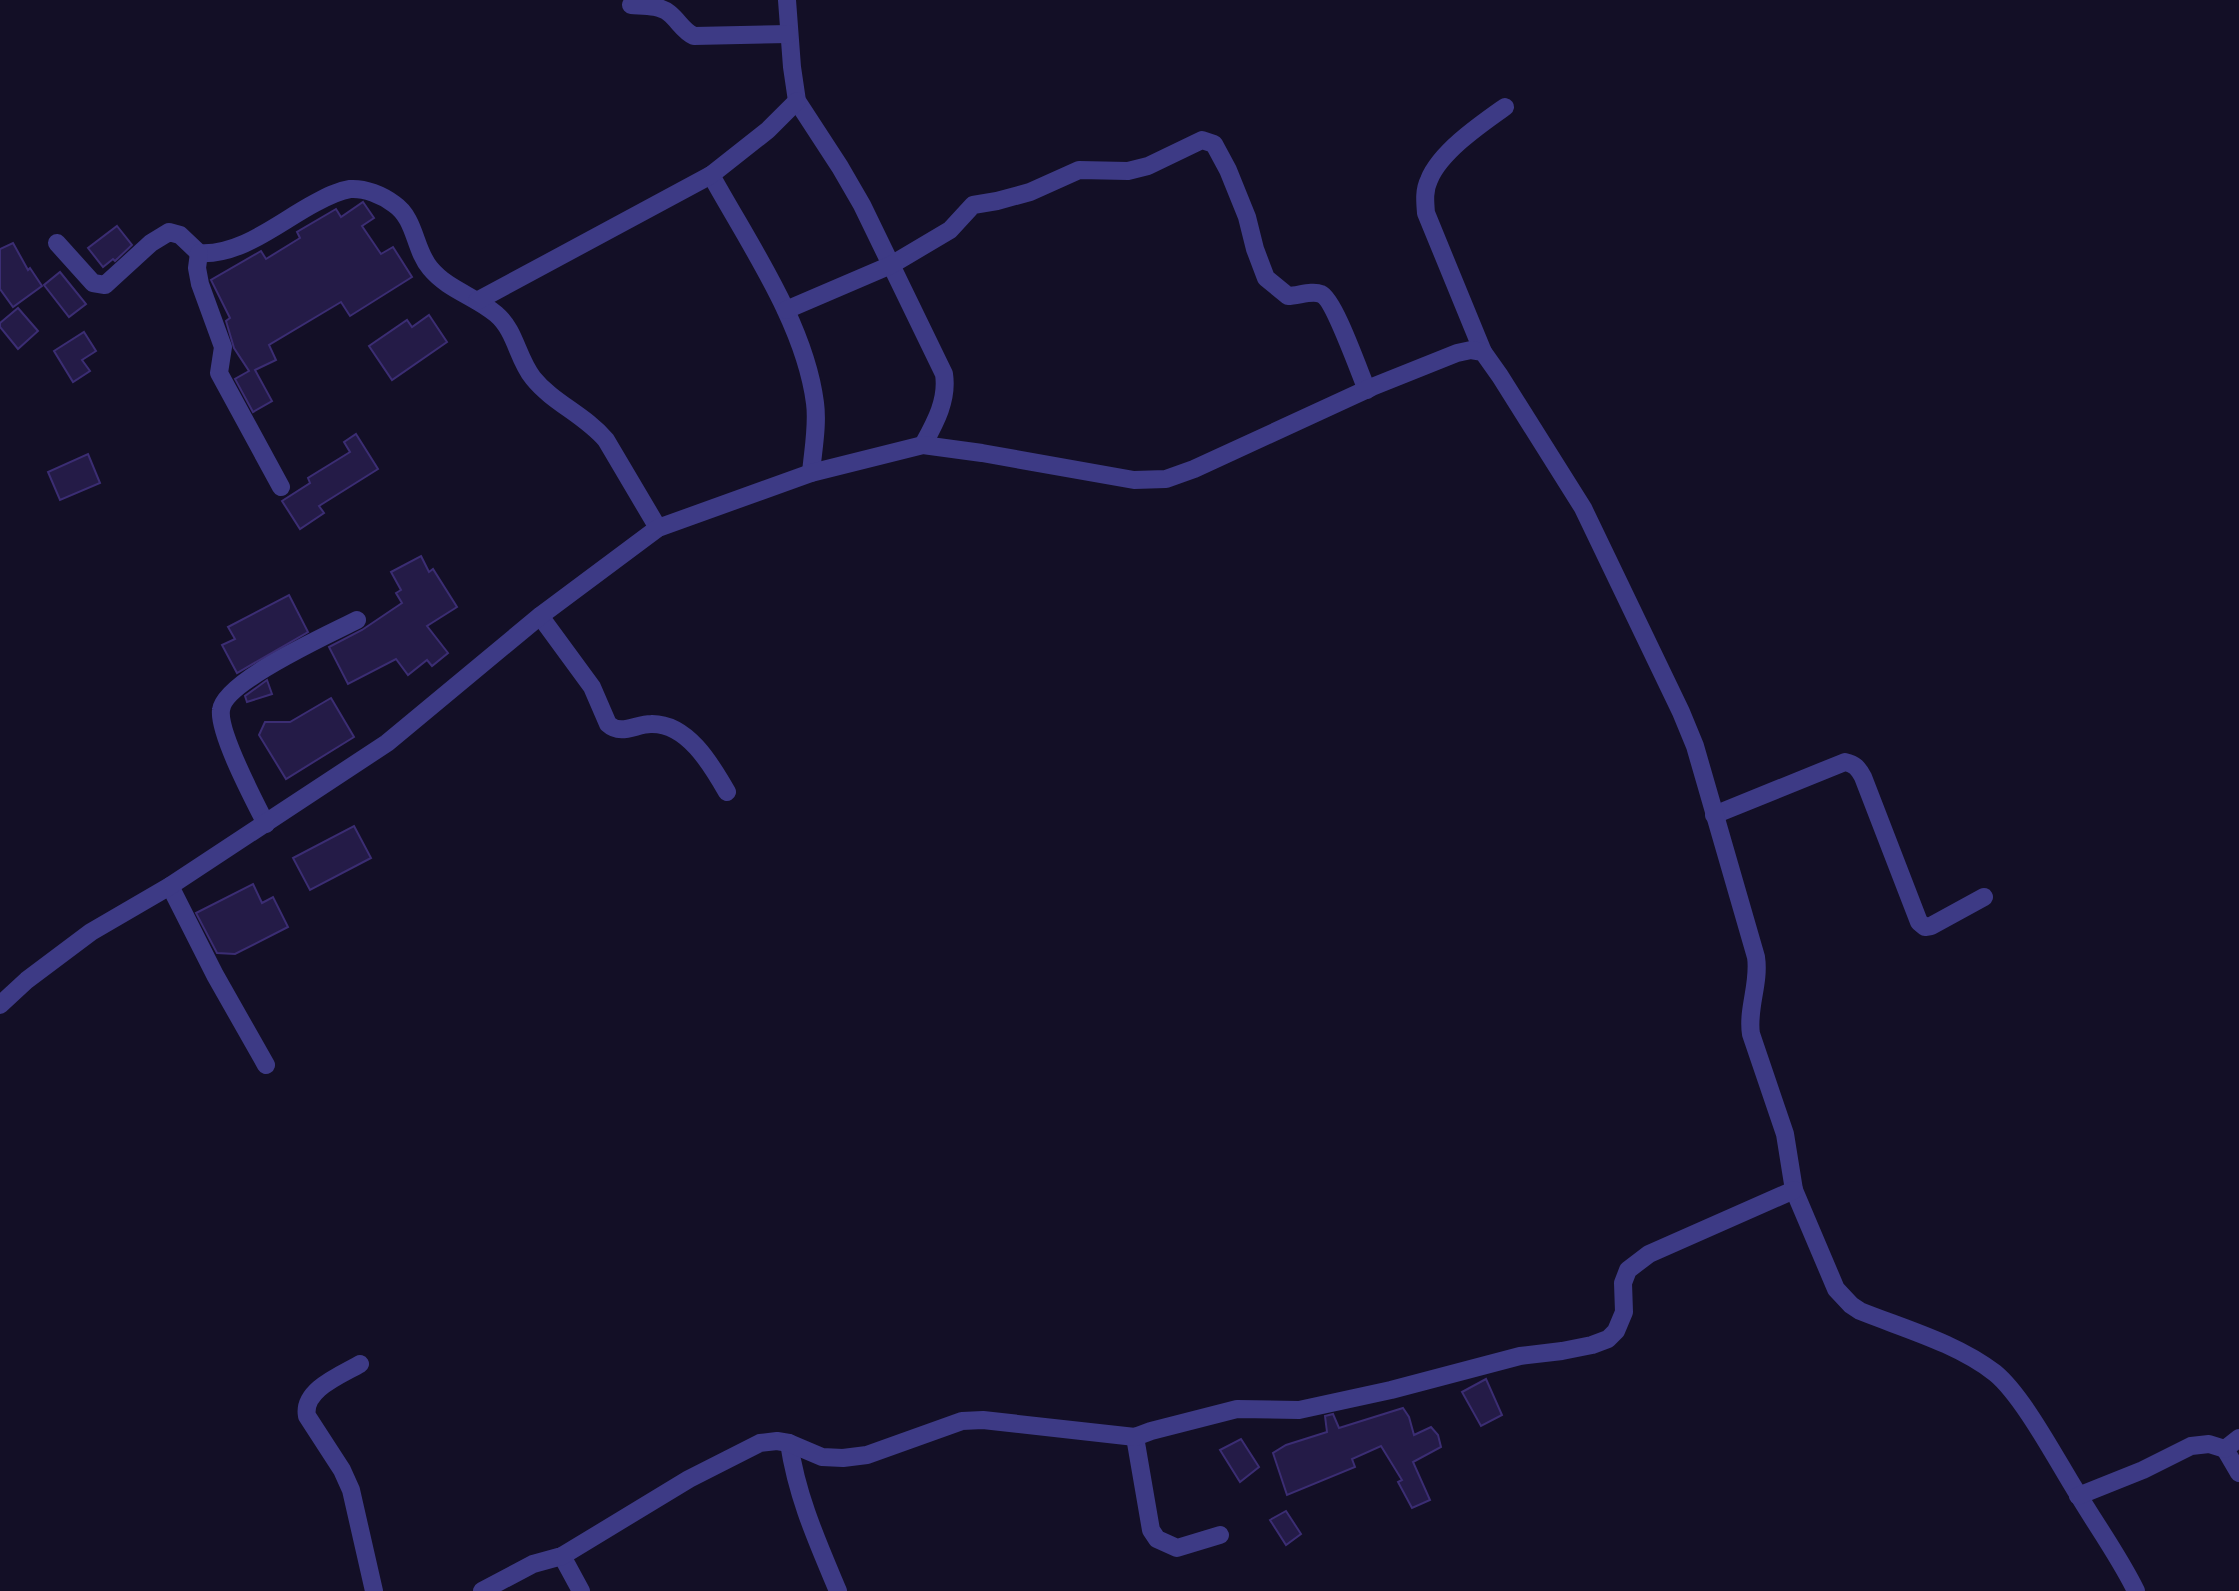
<svg xmlns="http://www.w3.org/2000/svg" width="2239" height="1591" font-family="'Fira Sans Condensed',sans-serif">
	<style>
		.building { fill: #241b47; stroke: #3b2d73; stroke-width: 2 }
		.lines { fill: none; stroke-linecap: round; stroke-linejoin: round }
		.minor { stroke: #3d3a85; stroke-width: 18 }
	</style>
	<rect width="100%" height="100%" fill="#130f26"/>
	<!-- building -->
	<g class="building">
		<path d="M363,202L374,218L362,226L381,254L393,247L412,277L350,316L341,302L269,345L276,360L255,370L272,401L253,412L235,379L249,371L234,348L226,321L230,318L211,280L261,251L266,259L300,238L297,232L336,209L341,217Z"/>
		<path d="M117,226L132,245L115,261L113,259L103,267L88,248Z"/>
		<path d="M13,243L28,270L30,268L42,286L13,307L0,289V249Z"/>
		<path d="M60,272L86,304L69,317L44,285Z"/>
		<path d="M18,308L38,331L18,349L0,327V323Z"/>
		<path d="M429,315L447,342L392,380L369,346L407,320L412,327Z"/>
		<path d="M84,332L96,351L82,360L90,371L73,382L54,351Z"/>
		<path d="M356,434L378,469L319,506L324,513L300,529L282,501L310,483L308,478L350,452L344,442Z"/>
		<path d="M88,454L100,483L60,500L48,472Z"/>
		<path d="M421,556L429,572L433,569L457,607L427,626L448,653L432,666L427,660L408,675L396,659L348,684L329,647L362,630L402,603L396,593L401,590L391,572Z"/>
		<path d="M289,595L308,632L237,673L222,645L235,639L228,627Z"/>
		<path d="M267,680L272,694L247,702L245,696Z"/>
		<path d="M331,698L354,737L286,779L259,735L265,722H290Z"/>
		<path d="M354,826L371,858L310,890L293,858Z"/>
		<path d="M253,884L262,903L273,897L288,927L235,954L217,953L196,913Z"/>
		<path d="M1486,1379L1502,1415L1481,1426L1462,1392Z"/>
		<path d="M1403,1408L1409,1417L1414,1435L1431,1427L1438,1435L1441,1447L1413,1462L1430,1500L1412,1508L1398,1482L1402,1480L1381,1446L1352,1459L1355,1467L1287,1495L1273,1453L1286,1445L1327,1432L1325,1416L1333,1414L1339,1428Z"/>
		<path d="M1241,1439L1259,1467L1240,1482L1220,1450Z"/>
		<path d="M1286,1511L1301,1534L1286,1545L1270,1520Z"/>
	</g>
	<g class="lines">
		<!-- minor -->
		<g class="minor">
			<path d="M787,0L792,67L797,101L840,167L862,205L944,374C948,400 935,423 923,445"/>
			<path d="M631,5C644,6 659,5 669,13C679,21 683,31 694,36L789,34"/>
			<path d="M711,175C749,244 805,324 815,403C818,425 813,450 811,473"/>
			<path d="M57,243L93,283L105,285L151,243L169,232L180,235L199,253C241,256 279,222 315,203C326,197 337,191 350,189C365,188 382,195 394,204C416,219 414,249 430,268C448,290 475,296 496,314C516,331 517,358 533,378C553,403 585,415 606,440L658,528"/>
			<path d="M199,253L197,268L200,284L223,347L219,373L281,487"/>
			<path d="M477,301L711,175L768,130L797,101"/>
			<path d="M786,310L891,265L950,230L973,205L997,201L1030,192L1079,170L1128,171L1148,166L1202,140L1214,144L1228,170L1247,217L1255,249L1266,278L1288,296C1298,296 1312,290 1321,294C1334,299 1360,374 1367,390"/>
			<path d="M1483,352L1426,213C1425,201 1424,190 1429,180C1440,152 1481,124 1505,107"/>
			<path d="M540,616L592,687L608,724C621,736 636,724 651,724C687,723 711,764 727,792"/>
			<path d="M1714,815L1845,762C1855,764 1858,768 1863,777L1919,922L1925,927L1931,926L1984,897"/>
			<path d="M266,824C255,802 218,733 221,710C224,681 330,634 357,620"/>
			<path d="M170,886L215,975L266,1065"/>
			<path d="M0,1005L27,980L91,932L170,886L387,743L540,616L658,528L811,473L923,445L982,453L1134,480L1166,479L1194,469L1372,387L1457,353L1471,350L1483,352L1500,376L1583,508L1681,712L1695,746L1756,957C1760,983 1747,1009 1751,1034L1785,1134L1794,1190L1836,1289L1851,1305L1860,1311C1905,1329 1956,1343 1995,1373C2023,1396 2056,1459 2076,1491C2096,1525 2119,1556 2136,1591"/>
			<path d="M360,1364C341,1375 302,1390 307,1416L342,1470L351,1490L374,1591"/>
			<path d="M1135,1437L1151,1530L1157,1539L1177,1548L1220,1535"/>
			<path d="M789,1443C797,1497 817,1541 838,1591"/>
			<path d="M2225,1449L2239,1473"/>
			<path d="M2078,1496L2143,1470L2191,1446L2209,1444L2225,1449L2239,1438"/>
			<path d="M562,1556L581,1591"/>
			<path d="M482,1591L533,1564L562,1556L689,1479L760,1443L777,1441L789,1443L822,1457L843,1458L867,1455L962,1421L983,1420L1135,1437L1151,1431L1237,1409L1299,1410L1391,1390L1520,1356L1562,1351L1592,1345L1608,1339L1616,1331L1624,1312L1623,1283L1628,1270L1649,1254L1794,1190"/>
		</g>
	</g>
</svg>
